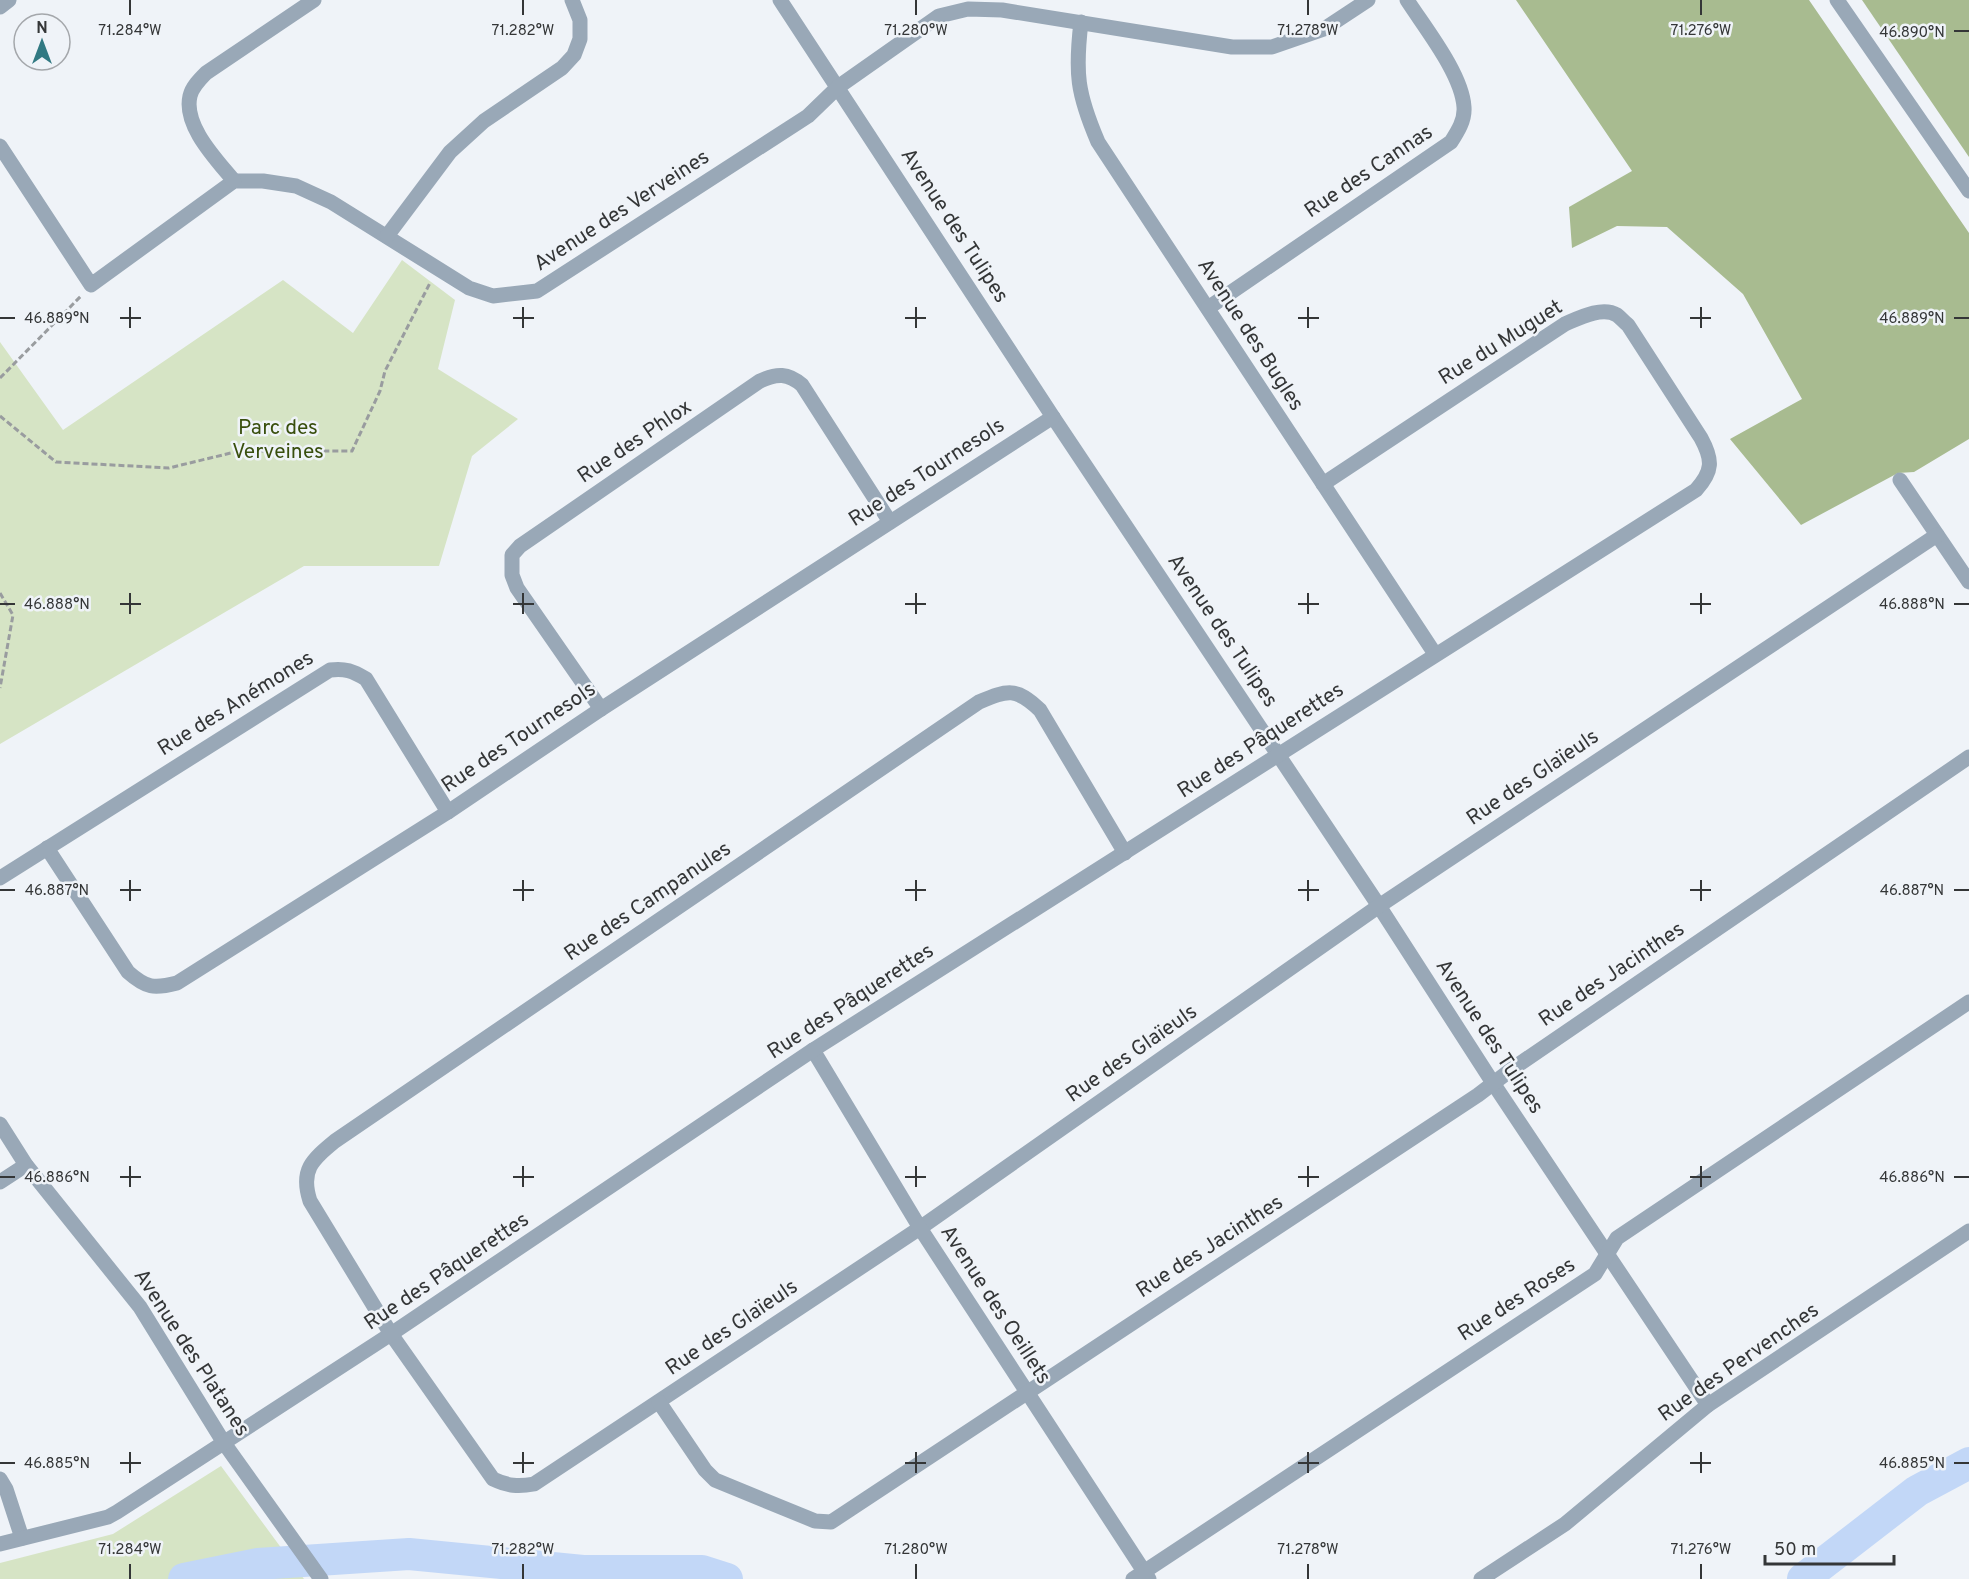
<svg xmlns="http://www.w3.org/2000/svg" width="1969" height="1579" font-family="Overpass,sans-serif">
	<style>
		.green { fill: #d6e4c5 }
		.forest { fill: #a8bb90 }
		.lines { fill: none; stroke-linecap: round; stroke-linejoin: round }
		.river { stroke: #c2d7f7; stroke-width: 32 }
		.path { stroke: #999c9f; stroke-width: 3; stroke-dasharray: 6 3; stroke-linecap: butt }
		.minor { stroke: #99a8b7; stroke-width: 15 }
		.ticks { fill: none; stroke: #343637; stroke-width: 2 }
		.labels { text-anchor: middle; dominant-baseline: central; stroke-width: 5; stroke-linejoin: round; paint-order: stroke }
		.street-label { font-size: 21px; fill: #343637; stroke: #eff3f8 }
		.park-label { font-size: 21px; fill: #394f0e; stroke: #eff3f8 }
		.ticks-label { font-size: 15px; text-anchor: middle; fill: #343637; stroke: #eff3f8; stroke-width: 5; stroke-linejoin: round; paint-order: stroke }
	</style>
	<rect width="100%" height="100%" fill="#eff3f8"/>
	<!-- green -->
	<g class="green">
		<path d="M402,260L455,300L438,369L518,419L472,456L439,566H304L0,744V342L63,430L283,280L353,333Z"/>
		<path d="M221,1466L304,1579H0V1563L113,1534Z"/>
	</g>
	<!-- forest -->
	<g class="forest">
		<path d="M1516,0H1809L1969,233V439L1914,472L1898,473L1801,525L1730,439L1802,399L1743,294L1667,227L1617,226L1572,248L1569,207L1632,171Z"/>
		<path d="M1862,0H1969V157Z"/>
	</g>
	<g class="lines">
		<!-- river -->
		<g class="river">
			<path d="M184,1579L258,1564L409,1554L583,1571H702L727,1579"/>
			<path d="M1803,1579L1917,1491L1969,1463"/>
		</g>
		<!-- path -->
		<g class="path">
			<path d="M0,378L82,295"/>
			<path d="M0,416L56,462L169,468L239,451H352L380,391L385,371L430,283"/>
			<path d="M0,593L13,615L0,688"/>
		</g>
		<!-- minor -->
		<g class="minor">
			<path d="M780,0L1053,417L1379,906L1493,1083L1708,1405"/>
			<path d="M1837,0L1969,191"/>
			<path d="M0,7L9,0"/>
			<path d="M1081,22C1075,73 1077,93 1098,142L1435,654"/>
			<path d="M0,146L91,285L234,181H263L296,186L331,202L469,288L493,296L537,291L808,116L838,87L939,16L968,9L1002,10L1232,47H1272L1324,29L1368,0"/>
			<path d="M234,181C217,160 183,126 190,96C192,87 200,79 206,73L314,0"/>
			<path d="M387,236L450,152L484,121L562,68L574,55L580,39V20L572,0"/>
			<path d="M1208,308L1451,142C1458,131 1465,120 1464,107C1462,74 1425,28 1407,0"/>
			<path d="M1900,480L1969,582"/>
			<path d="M601,709L517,588L512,575V555L520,546L760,381C777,373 788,373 802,385L890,522"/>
			<path d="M47,848L128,972C146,988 154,989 177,983L448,812L601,709L1053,417"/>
			<path d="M1125,853L1040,710C1016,687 1008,690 979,702L335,1141C312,1160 300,1170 310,1201L391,1334L493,1479C508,1486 518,1487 534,1484L920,1228L1379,906L1937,535"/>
			<path d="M0,878L330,670C345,668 353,671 366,679L448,812"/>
			<path d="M813,1050L920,1228L1149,1579"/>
			<path d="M0,1124L26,1165L140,1307L224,1443L321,1579"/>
			<path d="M0,1182L26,1165"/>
			<path d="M659,1402L705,1470L715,1480L815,1521L831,1522L1478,1095L1512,1069L1969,757"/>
			<path d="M0,1479L6,1489L22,1538"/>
			<path d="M0,1544L108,1517L117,1512L391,1334L813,1050L1696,490C1713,471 1713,460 1701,438L1628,325C1624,322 1621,318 1617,315C1602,306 1579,318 1565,324L1323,484"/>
			<path d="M1133,1579L1595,1274L1617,1238L1969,1002"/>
			<path d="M1481,1579L1565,1524L1708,1405L1969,1231"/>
		</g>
	</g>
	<!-- ticks -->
	<path class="ticks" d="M130,0V15M523,0V15M916,0V15M1308,0V15M1701,0V15M1954,31H1969M130,307V328M523,307V328M916,307V328M1308,307V328M1701,307V328M0,318H15M120,318H141M513,318H534M905,318H926M1298,318H1319M1690,318H1711M1954,318H1969M130,593V614M523,593V614M916,593V614M1308,593V614M1701,593V614M0,604H15M120,604H141M513,604H534M905,604H926M1298,604H1319M1690,604H1711M1954,604H1969M130,880V901M523,880V901M916,880V901M1308,880V901M1701,880V901M0,890H15M120,890H141M513,890H534M905,890H926M1298,890H1319M1690,890H1711M1954,890H1969M130,1166V1187M523,1166V1187M916,1166V1187M1308,1166V1187M1701,1166V1187M0,1177H15M120,1177H141M513,1177H534M905,1177H926M1298,1177H1319M1690,1177H1711M1954,1177H1969M130,1452V1473M523,1452V1473M916,1452V1473M1308,1452V1473M1701,1452V1473M0,1463H15M120,1463H141M513,1463H534M905,1463H926M1298,1463H1319M1690,1463H1711M1954,1463H1969M130,1564V1579M523,1564V1579M916,1564V1579M1308,1564V1579M1701,1564V1579"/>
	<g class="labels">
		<!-- street labels -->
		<g class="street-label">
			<text transform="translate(1369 172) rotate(-34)">Rue des Cannas</text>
			<text transform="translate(622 211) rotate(-33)">Avenue des Verveines</text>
			<text transform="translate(954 226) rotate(57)">Avenue des Tulipes</text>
			<text transform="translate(1250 335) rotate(57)">Avenue des Bugles</text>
			<text transform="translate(1501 343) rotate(-32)">Rue du Muguet</text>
			<text transform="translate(635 442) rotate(-34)">Rue des Phlox</text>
			<text transform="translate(927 473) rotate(-33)">Rue des Tournesols</text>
			<text transform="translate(1222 631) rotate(56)">Avenue des Tulipes</text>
			<text transform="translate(236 704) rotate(-32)">Rue des Anémones</text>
			<text transform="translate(519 738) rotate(-34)">Rue des Tournesols</text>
			<text transform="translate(1261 741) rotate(-33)">Rue des Pâquerettes</text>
			<text transform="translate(1533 778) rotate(-34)">Rue des Glaïeuls</text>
			<text transform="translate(648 902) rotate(-34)">Rue des Campanules</text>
			<text transform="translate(1612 975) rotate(-34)">Rue des Jacinthes</text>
			<text transform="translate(851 1002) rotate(-33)">Rue des Pâquerettes</text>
			<text transform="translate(1489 1037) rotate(57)">Avenue des Tulipes</text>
			<text transform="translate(1132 1054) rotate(-35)">Rue des Glaïeuls</text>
			<text transform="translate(1210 1247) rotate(-33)">Rue des Jacinthes</text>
			<text transform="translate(447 1272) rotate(-34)">Rue des Pâquerettes</text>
			<text transform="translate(1517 1300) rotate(-33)">Rue des Roses</text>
			<text transform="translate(995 1305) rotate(57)">Avenue des Oeillets</text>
			<text transform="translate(732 1328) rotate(-34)">Rue des Glaïeuls</text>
			<text transform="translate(191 1353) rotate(57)">Avenue des Platanes</text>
			<text transform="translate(1739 1363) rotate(-35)">Rue des Pervenches</text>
		</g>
		<!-- park labels -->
		<g class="park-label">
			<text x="278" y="428">Parc des<tspan x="278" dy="24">Verveines</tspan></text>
		</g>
	</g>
	<g class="ticks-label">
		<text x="130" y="35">71.284°W</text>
		<text x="523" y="35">71.282°W</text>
		<text x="916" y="35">71.280°W</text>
		<text x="1308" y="35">71.278°W</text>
		<text x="1701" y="35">71.276°W</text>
		<text x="1912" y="37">46.890°N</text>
		<text x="57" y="323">46.889°N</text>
		<text x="1912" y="323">46.889°N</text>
		<text x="57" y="609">46.888°N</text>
		<text x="1912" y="609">46.888°N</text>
		<text x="57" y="895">46.887°N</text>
		<text x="1912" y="895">46.887°N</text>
		<text x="57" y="1182">46.886°N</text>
		<text x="1912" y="1182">46.886°N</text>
		<text x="57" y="1468">46.885°N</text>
		<text x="1912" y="1468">46.885°N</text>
		<text x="130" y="1554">71.284°W</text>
		<text x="523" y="1554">71.282°W</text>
		<text x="916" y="1554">71.280°W</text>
		<text x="1308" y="1554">71.278°W</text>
		<text x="1701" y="1554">71.276°W</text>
	</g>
	<!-- north arrow -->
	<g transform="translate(42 42)"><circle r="28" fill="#eff3f8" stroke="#a4a7ab" stroke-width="1.5"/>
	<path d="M0-4.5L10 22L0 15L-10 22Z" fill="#317982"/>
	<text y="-9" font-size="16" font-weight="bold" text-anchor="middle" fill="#343637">N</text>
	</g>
	<!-- scale -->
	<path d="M1765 1555v9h129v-9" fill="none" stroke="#343637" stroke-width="3"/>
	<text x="1774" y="1555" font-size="18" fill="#343637" stroke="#eff3f8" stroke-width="4.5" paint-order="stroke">50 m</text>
</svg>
